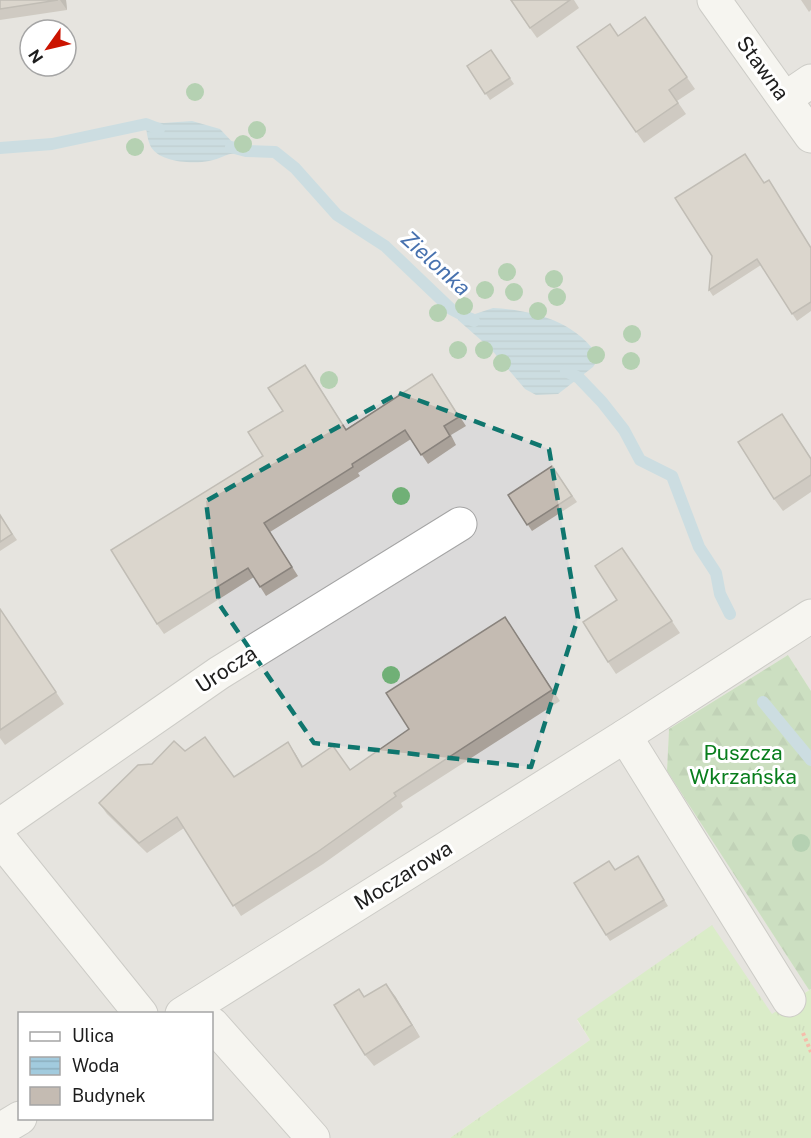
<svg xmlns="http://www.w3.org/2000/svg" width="811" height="1138" font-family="'Public Sans',sans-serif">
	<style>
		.residential { fill: #dbdada; fill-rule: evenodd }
		.grass { fill: url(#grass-tufts) }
		.forest { fill: url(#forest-firs) }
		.water { fill: url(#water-rules) }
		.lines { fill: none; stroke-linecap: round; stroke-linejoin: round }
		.stream { stroke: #a2cbde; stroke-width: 12 }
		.minor-casing { stroke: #a4a4a4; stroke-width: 35 }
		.path { stroke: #fd8466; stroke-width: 4; stroke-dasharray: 3 3; stroke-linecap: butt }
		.minor { stroke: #fff; stroke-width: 33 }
		.tree { fill: #70b076 }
		.wall { fill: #a9a199 }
		.shaded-wall { fill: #89837d }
		.building { fill: #c4bbb2; stroke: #89837d; stroke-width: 1.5 }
		.marked { fill: none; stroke: #0f766e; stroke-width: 4.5; stroke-dasharray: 12 8; stroke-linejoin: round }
		.labels { text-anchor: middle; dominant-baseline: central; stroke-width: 6; stroke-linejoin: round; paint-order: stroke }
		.street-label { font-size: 21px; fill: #1d1d1d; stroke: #fff }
		.park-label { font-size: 21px; fill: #097e1d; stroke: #fff }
		.water-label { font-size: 22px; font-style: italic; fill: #4872af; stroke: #fff }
	</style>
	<defs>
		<pattern id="grass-tufts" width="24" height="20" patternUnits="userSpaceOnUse" patternTransform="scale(1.5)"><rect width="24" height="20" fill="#c2eaa7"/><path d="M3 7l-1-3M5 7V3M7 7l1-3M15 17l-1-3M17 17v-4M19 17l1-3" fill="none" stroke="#a6c88f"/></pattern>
		<pattern id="forest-firs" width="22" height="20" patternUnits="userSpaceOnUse" patternTransform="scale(1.5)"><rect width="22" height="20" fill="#a2cf97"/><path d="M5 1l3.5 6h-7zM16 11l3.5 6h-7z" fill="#8bb182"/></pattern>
		<pattern id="water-rules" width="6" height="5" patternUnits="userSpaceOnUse" patternTransform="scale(1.5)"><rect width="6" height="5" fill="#a2cbde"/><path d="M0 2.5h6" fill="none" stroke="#8baebe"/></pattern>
	</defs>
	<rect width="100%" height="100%" fill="#efece3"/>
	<!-- residential -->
	<path class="residential" d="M0,0H811V691L788,655L669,729L667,771L809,990L772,1015L577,1020L590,1040L450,1138H0ZM30,30H66V66H30ZM20,1014H212V1118H20Z"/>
	<!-- grass -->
	<path class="grass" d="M712,925L772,1014L811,989V1138H450L590,1040L577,1019Z"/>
	<!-- forest -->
	<path class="forest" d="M788,655L811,691V989L809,990L667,771L669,729Z"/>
	<!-- water -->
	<g class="water">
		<path d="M192,121L220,129L237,147L246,149L245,155C229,150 224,158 209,161C193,164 158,163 150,145C147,138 146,129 146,122L164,123Z"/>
		<path d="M493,308C533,310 577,321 599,358L593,367L558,394L536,395L525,389L490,348L458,320L461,309L475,314Z"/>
	</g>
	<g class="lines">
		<!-- stream -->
		<g class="stream">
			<path d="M231,147L246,151L275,152L295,168L337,215L385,246L451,309L474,321"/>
			<path d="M0,148L52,144L146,124L159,129"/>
			<path d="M566,371L579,378L602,402L624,430L640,460L672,476L699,547L716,573L720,594L730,614"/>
			<path d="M763,702L811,760"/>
		</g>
		<defs>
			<g id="minor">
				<path d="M714,0L811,136"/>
				<path d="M786,98L811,81"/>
				<path d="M625,736L789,1000"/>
				<path d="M0,825L219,673L460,524"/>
				<path d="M0,839L141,1014"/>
				<path d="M182,1014L625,736L811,616"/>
				<path d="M212,1024L313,1138"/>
				<path d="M0,1130L20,1118"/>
			</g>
		</defs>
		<!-- minor casing -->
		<use href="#minor" class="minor-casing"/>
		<!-- path -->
		<path class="path" d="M803,1033L811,1052"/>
		<!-- minor -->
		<use href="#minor" class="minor"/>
	</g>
	<!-- trees -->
	<g class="tree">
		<circle cx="195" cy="92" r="9"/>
		<circle cx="257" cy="130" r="9"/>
		<circle cx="243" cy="144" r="9"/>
		<circle cx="135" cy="147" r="9"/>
		<circle cx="507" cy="272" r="9"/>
		<circle cx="554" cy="279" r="9"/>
		<circle cx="485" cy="290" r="9"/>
		<circle cx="514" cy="292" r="9"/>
		<circle cx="557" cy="297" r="9"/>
		<circle cx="464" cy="306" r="9"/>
		<circle cx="538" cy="311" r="9"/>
		<circle cx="438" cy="313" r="9"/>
		<circle cx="632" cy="334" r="9"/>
		<circle cx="458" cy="350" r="9"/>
		<circle cx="484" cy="350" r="9"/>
		<circle cx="596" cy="355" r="9"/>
		<circle cx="631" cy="361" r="9"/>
		<circle cx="502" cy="363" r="9"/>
		<circle cx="329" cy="380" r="9"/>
		<circle cx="401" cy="496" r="9"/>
		<circle cx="391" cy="675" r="9"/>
		<circle cx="801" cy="843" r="9"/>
	</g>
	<!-- wall -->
	<g class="wall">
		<path d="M0,0H66L67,10L0,20Z"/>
		<path d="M510,0H574L579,8L537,38Z"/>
		<path d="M801,0H811V10L809,12Z"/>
		<path d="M645,17L695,89L677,101L686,114L644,143L577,47L618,36Z"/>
		<path d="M491,50L514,84L490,100L467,66Z"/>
		<path d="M764,183L811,247V311L797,321L761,265L713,296L709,290Z"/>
		<path d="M311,374L346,429L432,374L466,426L451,435L456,445L428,464L411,439L358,473L360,476L270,532L298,576L266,596L254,577L164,634L157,624L263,456L283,411Z"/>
		<path d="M790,426L811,458V492L783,511L774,499Z"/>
		<path d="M552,466L577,502L532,531L508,495Z"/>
		<path d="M0,515L17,540L0,551Z"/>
		<path d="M622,548L680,633L616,674L608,662L617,600Z"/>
		<path d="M0,609L64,704L5,745L0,738Z"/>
		<path d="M505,617L560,701L401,803L403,807L323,864L241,916L184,828L147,853L107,814L99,803L152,764L185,751L234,777L295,753L303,766L350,770L409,729Z"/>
		<path d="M638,856L668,906L610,941L606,935L615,870Z"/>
		<path d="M395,996L420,1037L374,1066L365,1055L364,997Z"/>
	</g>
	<!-- shaded-wall -->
	<g class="shaded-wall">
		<path d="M60,0H66L67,10Z"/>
		<path d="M288,742L295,753L309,778L302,767Z"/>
		<path d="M386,984L395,996L420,1037L412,1025Z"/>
	</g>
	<!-- building -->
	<g class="building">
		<path d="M0,0H58L0,9Z"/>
		<path d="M511,0H570L530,28Z"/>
		<path d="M645,17L687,77L669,90L678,103L636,132L577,47L610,24L618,36Z"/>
		<path d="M491,50L510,78L485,94L467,66Z"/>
		<path d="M745,154L764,183L769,180L811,248V302L792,314L757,259L709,290L712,256L675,198Z"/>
		<path d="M305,365L346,430L432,374L459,417L444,426L450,436L421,455L405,430L352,464L353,467L264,523L292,567L260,587L248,568L157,624L111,550L263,456L248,432L283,411L268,388Z"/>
		<path d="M782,414L811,459V475L774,499L738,442Z"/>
		<path d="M552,466L572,496L527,525L508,495Z"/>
		<path d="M0,515L12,534L0,542Z"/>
		<path d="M622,548L672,621L608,662L583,622L617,600L595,566Z"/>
		<path d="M0,609L56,692L0,730Z"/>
		<path d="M505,617L552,690L394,793L396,796L316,853L233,906L177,817L139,843L99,803L138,765L152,764L174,741L185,751L205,737L234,777L288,742L302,767L333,746L350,770L409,729L386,693Z"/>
		<path d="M638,856L664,900L606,935L574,883L609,861L615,870Z"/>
		<path d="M386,984L412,1025L365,1055L334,1005L359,989L364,997Z"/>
	</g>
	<!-- marked area -->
	<path d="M0 0H811V1138H0ZM399,393L549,449L578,618L531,767L314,743L219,604L206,501Z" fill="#efece3" fill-opacity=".55" fill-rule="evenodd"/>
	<path class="marked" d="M399,393L549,449L578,618L531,767L314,743L219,604L206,501Z"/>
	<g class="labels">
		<!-- street labels -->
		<g class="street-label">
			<text transform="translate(763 68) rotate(54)">Stawna</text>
			<text transform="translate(226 669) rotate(-33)">Urocza</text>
			<text transform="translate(403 875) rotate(-32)">Moczarowa</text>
		</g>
		<!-- park labels -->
		<g class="park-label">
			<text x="743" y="752">Puszcza<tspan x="743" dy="24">Wkrzańska</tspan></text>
		</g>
		<!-- water labels -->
		<g class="water-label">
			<text transform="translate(436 263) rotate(42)">Zielonka</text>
		</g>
	</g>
	<!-- legend -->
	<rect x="18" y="1012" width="195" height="108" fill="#ffffff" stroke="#a5a5a5" stroke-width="1.5"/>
	<rect x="30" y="1032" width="30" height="9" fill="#ffffff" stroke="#a5a5a5" stroke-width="1.5"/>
	<text x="72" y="1042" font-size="18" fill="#1d1d1d">Ulica</text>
	<rect x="30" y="1057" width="30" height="18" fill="url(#water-rules)" stroke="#a5a5a5" stroke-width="1.5"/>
	<text x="72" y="1072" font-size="18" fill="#1d1d1d">Woda</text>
	<rect x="30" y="1087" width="30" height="18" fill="#c4bbb2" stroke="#a5a5a5" stroke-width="1.5"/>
	<text x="72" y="1102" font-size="18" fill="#1d1d1d">Budynek</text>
	<!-- north arrow -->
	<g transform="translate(48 48) rotate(236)"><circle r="28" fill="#ffffff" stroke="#a5a5a5" stroke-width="1.5"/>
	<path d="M0-4.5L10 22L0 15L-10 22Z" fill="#cb1300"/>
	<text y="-9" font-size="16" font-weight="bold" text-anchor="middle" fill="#1d1d1d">N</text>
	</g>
</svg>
